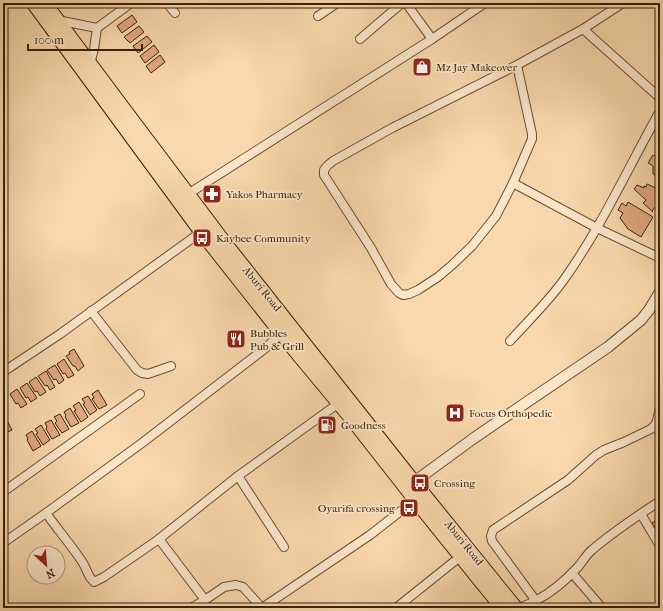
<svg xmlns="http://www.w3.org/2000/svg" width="663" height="611" font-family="'IM FELL French Canon',serif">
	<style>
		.building { fill: #e1a781; stroke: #382108 }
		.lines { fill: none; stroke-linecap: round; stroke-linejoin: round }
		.minor-casing { stroke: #684f31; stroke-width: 10 }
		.tertiary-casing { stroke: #684f31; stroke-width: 12 }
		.trunk-casing { stroke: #382108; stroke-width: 15 }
		.minor { stroke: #fae6c9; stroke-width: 8 }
		.tertiary { stroke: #fae6c9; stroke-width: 10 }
		.trunk { stroke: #f8d8ac; stroke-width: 13 }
		.labels { text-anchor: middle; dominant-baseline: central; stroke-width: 3.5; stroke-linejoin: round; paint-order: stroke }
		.poi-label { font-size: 11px; fill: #382108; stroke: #fae6c9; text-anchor: start }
		.street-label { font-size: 11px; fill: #382108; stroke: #fae6c9 }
	</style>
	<rect width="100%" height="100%" fill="#f8d8ac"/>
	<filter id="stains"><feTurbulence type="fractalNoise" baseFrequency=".005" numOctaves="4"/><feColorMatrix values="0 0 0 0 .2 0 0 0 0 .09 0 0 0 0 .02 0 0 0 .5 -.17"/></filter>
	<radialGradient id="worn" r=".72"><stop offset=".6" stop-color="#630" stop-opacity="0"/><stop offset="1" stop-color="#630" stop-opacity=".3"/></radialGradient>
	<!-- building -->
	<g class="building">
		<path d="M132,15L137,22L122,33L117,26Z"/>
		<path d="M139,26L144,32L130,43L124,37Z"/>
		<path d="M147,36L152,42L138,53L133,46Z"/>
		<path d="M154,45L159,52L145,63L140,56Z"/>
		<path d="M160,55L165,62L151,73L146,66Z"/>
		<path d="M659,154H660V179L653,174V166L648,163L653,155L657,157Z"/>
		<path d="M647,184L658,189L660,187V205L659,207L656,206L652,211L653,212L643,203L646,200L634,189L637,185L644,188V186L646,187Z"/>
		<path d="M628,202L653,217L641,237L628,229L620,218L623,213L618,210L622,203L626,206Z"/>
		<path d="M74,349L84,366L78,371L75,366H73L66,356L70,354L69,352Z"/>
		<path d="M64,359L74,375L68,378L65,373L63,374L57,364Z"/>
		<path d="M55,365L64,380L59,384L56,379L54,380L47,370Z"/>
		<path d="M46,371L55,387L50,390L47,385L45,386L38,376Z"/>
		<path d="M36,377L46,392L40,396L37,391L35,392L29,382Z"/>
		<path d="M27,383L37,398L31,402L28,397L26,398L20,388Z"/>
		<path d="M17,389L27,404L21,408L18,403L16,404L10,394Z"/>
		<path d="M98,390L107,405L99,409L92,399L94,398L92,394Z"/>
		<path d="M88,396L97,410L90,415L83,404L85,403L82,399Z"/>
		<path d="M79,402L88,417L81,422L74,411L76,410L73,406Z"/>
		<path d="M70,408L79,423L71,427L65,417L66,416L64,412Z"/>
		<path d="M60,414L69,429L62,433L55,423L57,421L54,417Z"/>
		<path d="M5,417L12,430L3,434V419Z"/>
		<path d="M51,420L60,435L52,439L46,429L47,427L45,423Z"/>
		<path d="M41,425L50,440L43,445L36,434L38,433L35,429Z"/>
		<path d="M32,431L41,446L33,451L27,440L28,439L26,435Z"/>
		<path d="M660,518V536L652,523Z"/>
	</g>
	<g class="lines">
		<defs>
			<g id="minor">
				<path d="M167,3L175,13"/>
				<path d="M406,3L432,39"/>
				<path d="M318,16L337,3"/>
				<path d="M57,20L97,28L94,49L90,64"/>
				<path d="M97,28L131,3"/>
				<path d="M583,29L660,98"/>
				<path d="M360,39L402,3"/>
				<path d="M517,65L532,134V139L513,183L496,216L472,246L452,265L438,277L418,290L409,294L403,295L399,293L391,284L371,248L324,175V170L327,166L333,161L392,128L517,65L583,29L623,3"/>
				<path d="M513,183L597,228L660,258"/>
				<path d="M188,194L432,39L485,3"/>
				<path d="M91,311L137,370L142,373L148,374L171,366"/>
				<path d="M510,341C528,321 547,303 563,281C601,228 628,168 660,111"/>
				<path d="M3,372L60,334L201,232"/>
				<path d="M238,476L284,547"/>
				<path d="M3,492L140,394"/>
				<path d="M46,513C58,530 72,546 83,563C87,570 88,577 94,582L104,577L159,539L238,476L339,403"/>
				<path d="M641,514L660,546"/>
				<path d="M159,539L205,600"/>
				<path d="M3,543L46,513L142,443L263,350L281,334"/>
				<path d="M572,573L602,608"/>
				<path d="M536,601L492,541L491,536L493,530L568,480L596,455L604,450L624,442L651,429L655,425L657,421L660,407"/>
				<path d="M191,608L205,600L224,587L236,585L243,587L262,608"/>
				<path d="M262,608L370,535L415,500"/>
				<path d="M396,608L461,556"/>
				<path d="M518,608C524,606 530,604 535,601C551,593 566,580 578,567C583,561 587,554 592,550C613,532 637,516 660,501"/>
			</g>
			<path id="tertiary" d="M414,482L474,438L608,347L641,320L649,310L660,292"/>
			<g id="trunk">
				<path d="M33,3L201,232L291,346L350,417L415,500L502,608"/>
				<path d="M45,3L124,109L225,243L414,482L516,608"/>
			</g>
		</defs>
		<!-- minor casing -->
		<use href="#minor" class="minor-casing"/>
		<!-- tertiary casing -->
		<use href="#tertiary" class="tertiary-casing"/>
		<!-- trunk casing -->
		<use href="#trunk" class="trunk-casing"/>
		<!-- minor -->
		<use href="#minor" class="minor"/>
		<!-- tertiary -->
		<use href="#tertiary" class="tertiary"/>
		<!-- trunk -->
		<use href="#trunk" class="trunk"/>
	</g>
	<!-- icons -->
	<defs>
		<symbol id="shop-square" viewBox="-11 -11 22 22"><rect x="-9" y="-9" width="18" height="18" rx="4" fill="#8f2418" stroke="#fae6c9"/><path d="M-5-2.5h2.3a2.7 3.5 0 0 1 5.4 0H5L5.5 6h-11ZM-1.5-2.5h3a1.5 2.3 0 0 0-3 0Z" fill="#fff"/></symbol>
		<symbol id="pharmacy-square" viewBox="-11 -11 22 22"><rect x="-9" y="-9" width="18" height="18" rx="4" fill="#8f2418" stroke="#fae6c9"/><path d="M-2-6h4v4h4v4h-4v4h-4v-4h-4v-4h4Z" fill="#fff"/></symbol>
		<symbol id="bus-square" viewBox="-11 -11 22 22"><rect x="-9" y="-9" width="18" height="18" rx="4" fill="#8f2418" stroke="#fae6c9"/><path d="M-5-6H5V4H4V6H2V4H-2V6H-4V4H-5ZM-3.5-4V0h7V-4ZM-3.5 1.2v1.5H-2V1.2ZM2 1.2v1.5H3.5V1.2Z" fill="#fff"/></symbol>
		<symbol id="restaurant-square" viewBox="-11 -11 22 22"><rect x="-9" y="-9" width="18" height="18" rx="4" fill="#8f2418" stroke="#fae6c9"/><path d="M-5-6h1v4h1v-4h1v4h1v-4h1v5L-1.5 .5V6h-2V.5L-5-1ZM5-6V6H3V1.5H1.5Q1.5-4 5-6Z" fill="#fff"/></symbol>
		<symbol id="hospital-square" viewBox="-11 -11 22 22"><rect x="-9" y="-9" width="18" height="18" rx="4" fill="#8f2418" stroke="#fae6c9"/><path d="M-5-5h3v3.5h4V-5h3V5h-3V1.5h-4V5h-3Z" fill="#fff"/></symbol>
		<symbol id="fuel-square" viewBox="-11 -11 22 22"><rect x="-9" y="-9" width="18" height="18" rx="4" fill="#8f2418" stroke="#fae6c9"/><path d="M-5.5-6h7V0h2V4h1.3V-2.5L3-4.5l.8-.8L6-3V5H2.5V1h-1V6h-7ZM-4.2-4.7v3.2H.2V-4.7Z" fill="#fff"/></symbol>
	</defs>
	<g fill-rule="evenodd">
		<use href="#shop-square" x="411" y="56" width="22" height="22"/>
		<use href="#pharmacy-square" x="201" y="183" width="22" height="22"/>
		<use href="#bus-square" x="191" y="227" width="22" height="22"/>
		<use href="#restaurant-square" x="225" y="328" width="22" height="22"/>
		<use href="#hospital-square" x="444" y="402" width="22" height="22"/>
		<use href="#fuel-square" x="316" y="414" width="22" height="22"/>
		<use href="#bus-square" x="409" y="472" width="22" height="22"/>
		<use href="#bus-square" x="398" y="497" width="22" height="22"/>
	</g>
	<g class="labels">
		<!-- poi labels -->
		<g class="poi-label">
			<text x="436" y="67">Mz Jay Makeover</text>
			<text x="226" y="194">Yakos Pharmacy</text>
			<text x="216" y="238">Kaybee Community</text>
			<text x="250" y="333">Bubbles<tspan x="250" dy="13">Pub &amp; Grill</tspan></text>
			<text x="469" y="413">Focus Orthopedic</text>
			<text x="341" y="425">Goodness</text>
			<text x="434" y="483">Crossing</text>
			<text x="395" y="508" text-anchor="end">Oyarifa crossing</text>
		</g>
		<!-- street labels -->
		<g class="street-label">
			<text transform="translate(262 289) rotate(51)">Aburi Road</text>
			<text transform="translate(464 543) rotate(51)">Aburi Road</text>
		</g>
	</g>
	<!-- margin -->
	<rect width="663" height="611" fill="none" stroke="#f8d8ac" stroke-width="16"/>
	<rect x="4" y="4" width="655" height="603" fill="none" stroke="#382108" stroke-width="2"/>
	<rect x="8" y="8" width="647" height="595" fill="none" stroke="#382108"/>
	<!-- north arrow -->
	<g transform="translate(46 565) rotate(154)"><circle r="19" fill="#fae6c9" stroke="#ac977c"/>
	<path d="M0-3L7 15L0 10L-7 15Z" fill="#8f2418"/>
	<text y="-6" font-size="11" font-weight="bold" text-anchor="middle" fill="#382108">N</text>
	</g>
	<!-- scale -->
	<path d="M28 44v6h114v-6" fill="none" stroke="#382108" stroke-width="2"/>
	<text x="34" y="44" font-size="12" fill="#382108" stroke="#fae6c9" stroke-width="3" paint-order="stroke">100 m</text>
	<rect width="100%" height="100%" filter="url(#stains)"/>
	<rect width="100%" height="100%" fill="url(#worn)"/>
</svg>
